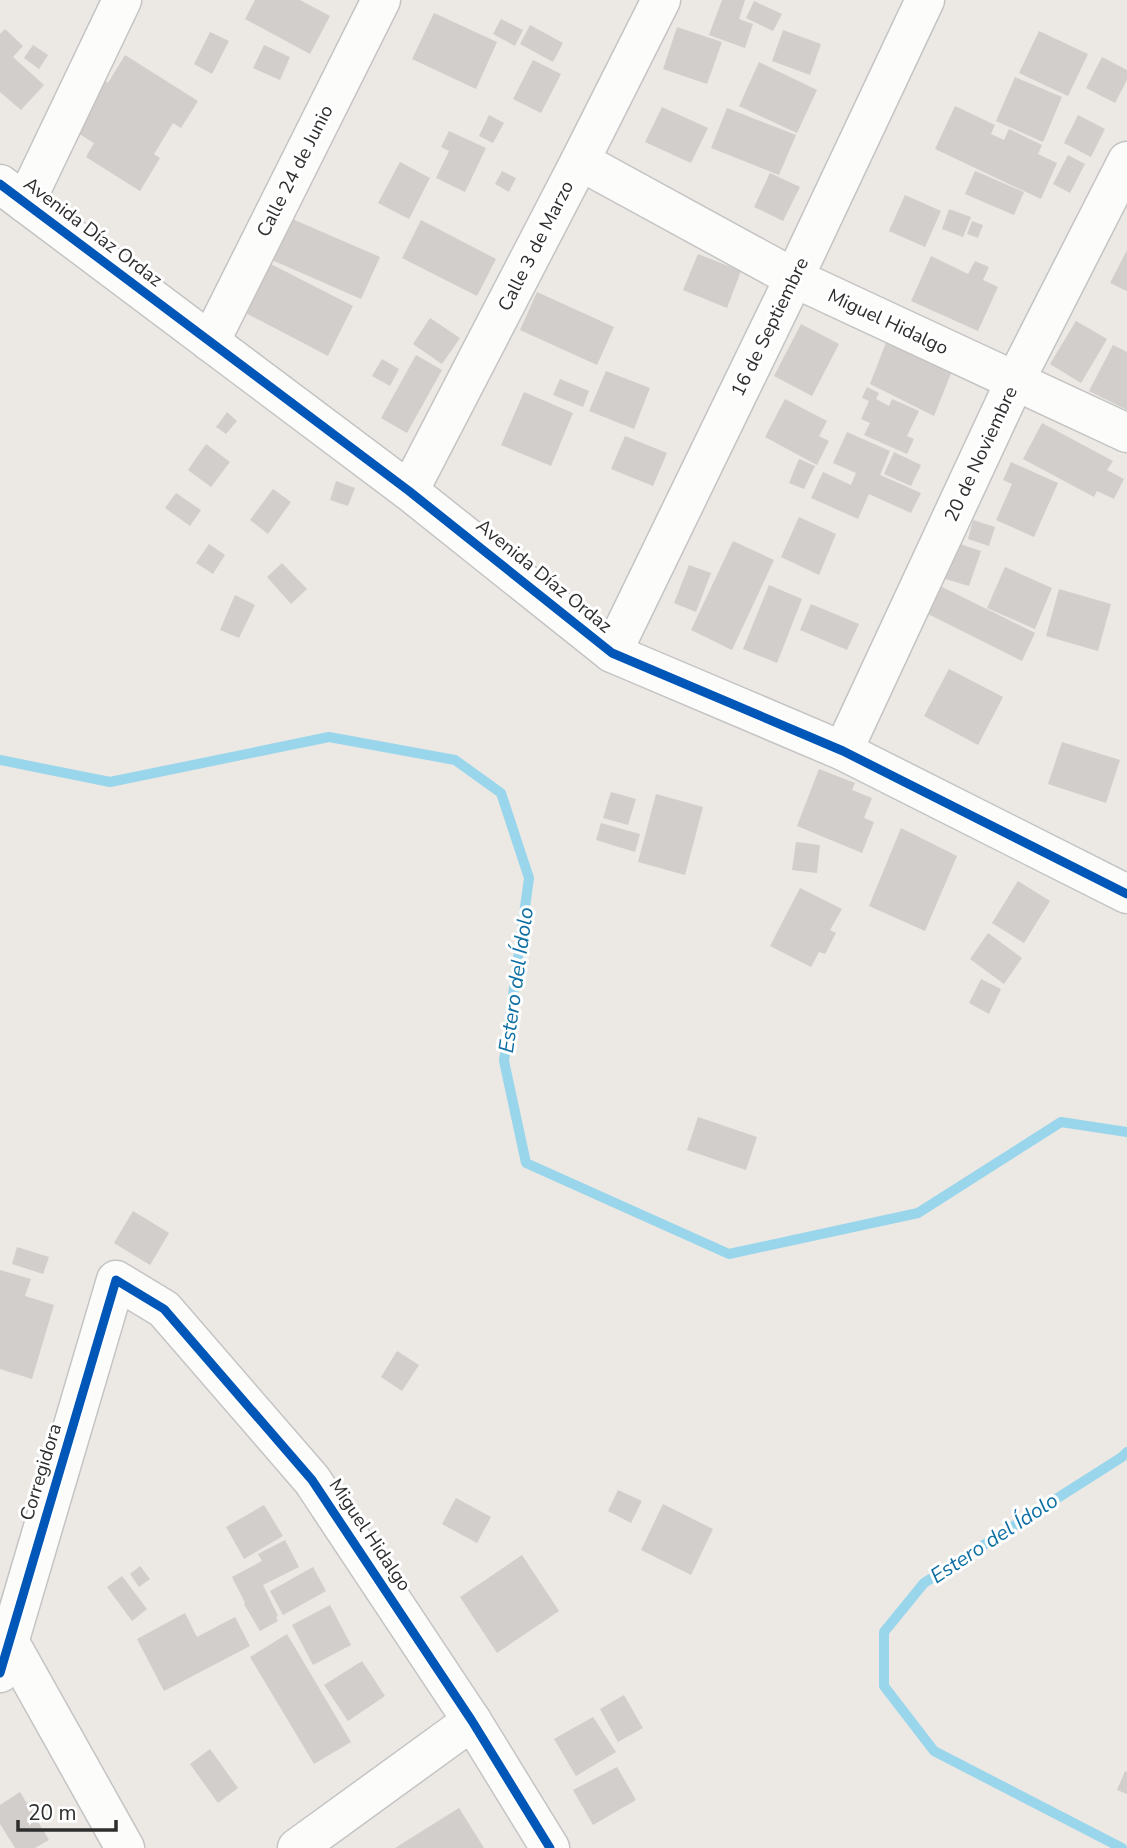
<svg xmlns="http://www.w3.org/2000/svg" width="1127" height="1848" font-family="'Nunito Sans',sans-serif">
	<style>
		.lines { fill: none; stroke-linecap: round; stroke-linejoin: round }
		.stream { stroke: #99d6ec; stroke-width: 10 }
		.building { fill: #d1cecb }
		.minor-casing { stroke: #c5c4c5; stroke-width: 41 }
		.minor { stroke: #fcfcfb; stroke-width: 38 }
		.cycleway-casing { stroke: #fff; stroke-width: 13 }
		.cycleway { stroke: #0057b8; stroke-width: 9 }
		.labels { text-anchor: middle; dominant-baseline: central; stroke-width: 6; stroke-linejoin: round; paint-order: stroke }
		.street-label { font-size: 19px; fill: #2e2e2e; stroke: #fff }
		.water-label { font-size: 21px; font-style: italic; fill: #0d6fa3; stroke: #fff }
	</style>
	<rect width="100%" height="100%" fill="#ece8e4"/>
	<g class="lines">
		<!-- stream -->
		<g class="stream">
			<path d="M0,760L110,782L329,737L455,760L501,793L529,878L504,1061L526,1163L729,1254L918,1213L1061,1122L1127,1132"/>
			<path d="M1122,1848L934,1751L884,1686V1632L924,1583L1122,1457L1127,1452"/>
		</g>
	</g>
	<!-- building -->
	<g class="building">
		<path d="M255,0H300L330,16L310,54L245,19Z"/>
		<path d="M722,0H745L739,19L753,24L745,48L709,35Z"/>
		<path d="M754,1L782,14L773,31L746,18Z"/>
		<path d="M434,13L497,42L476,89L412,59Z"/>
		<path d="M501,19L523,30L515,46L493,34Z"/>
		<path d="M530,25L563,43L553,62L520,44Z"/>
		<path d="M677,27L722,42L707,84L663,69Z"/>
		<path d="M5,29L23,46L13,57L44,85L21,110L0,92V34Z"/>
		<path d="M783,30L821,44L810,75L772,61Z"/>
		<path d="M1039,31L1088,54L1068,96L1019,73Z"/>
		<path d="M210,32L229,41L212,74L194,64Z"/>
		<path d="M33,45L48,55L39,69L24,58Z"/>
		<path d="M264,45L290,57L280,80L253,68Z"/>
		<path d="M125,55L198,101L181,128L173,123L154,154L160,158L140,191L86,157L94,143L71,129L102,79L108,83Z"/>
		<path d="M1102,57L1127,70V80L1115,103L1086,88Z"/>
		<path d="M533,60L561,74L541,113L513,99Z"/>
		<path d="M759,62L817,90L797,133L739,106Z"/>
		<path d="M1015,77L1062,97L1043,142L996,121Z"/>
		<path d="M955,106L995,125L991,134L1004,140L1009,129L1042,145L1038,154L1057,163L1041,199L935,149Z"/>
		<path d="M662,107L708,128L691,163L645,142Z"/>
		<path d="M727,108L796,135L779,175L711,148Z"/>
		<path d="M489,115L504,123L493,143L479,136Z"/>
		<path d="M1078,115L1105,129L1091,157L1064,143Z"/>
		<path d="M449,131L486,148L465,192L436,178L449,151L441,147Z"/>
		<path d="M1068,155L1085,164L1070,193L1053,184Z"/>
		<path d="M400,162L430,178L409,219L378,203Z"/>
		<path d="M502,171L516,178L509,192L495,184Z"/>
		<path d="M975,171L1024,192L1014,215L965,194Z"/>
		<path d="M770,173L800,187L783,221L754,207Z"/>
		<path d="M905,195L941,211L925,247L889,231Z"/>
		<path d="M949,209L971,217L963,237L942,229Z"/>
		<path d="M283,215L380,257L361,299L265,257Z"/>
		<path d="M421,220L496,259L477,296L402,258Z"/>
		<path d="M972,221L983,225L978,238L967,234Z"/>
		<path d="M1127,250V291L1110,283Z"/>
		<path d="M698,254L741,271L727,308L683,290Z"/>
		<path d="M931,256L968,274L975,261L989,267L983,280L998,287L978,331L911,301Z"/>
		<path d="M263,260L353,306L328,356L238,309Z"/>
		<path d="M537,292L614,327L597,365L520,330Z"/>
		<path d="M430,318L460,338L442,364L413,344Z"/>
		<path d="M1076,321L1107,339L1081,383L1050,364Z"/>
		<path d="M801,324L839,344L812,396L774,376Z"/>
		<path d="M887,340L954,366L934,416L870,384Z"/>
		<path d="M1113,345L1127,352V410L1089,391Z"/>
		<path d="M416,355L442,370L407,433L381,418Z"/>
		<path d="M382,359L399,369L390,386L372,376Z"/>
		<path d="M606,371L650,388L634,429L589,411Z"/>
		<path d="M560,379L589,391L583,407L553,395Z"/>
		<path d="M867,387L879,393L876,399L889,406L892,399L919,411L907,436L914,439L907,454L864,435L870,423L861,419L869,401L862,398Z"/>
		<path d="M524,392L573,413L551,466L501,445Z"/>
		<path d="M785,399L827,421L819,436L829,441L817,465L765,437Z"/>
		<path d="M227,412L237,421L226,434L216,427Z"/>
		<path d="M1042,423L1113,461L1107,470L1124,479L1114,499L1097,491L1094,497L1023,459Z"/>
		<path d="M847,432L890,451L880,475L921,493L911,513L869,494L858,519L811,498L823,472L851,485L856,473L833,463Z"/>
		<path d="M625,436L667,453L653,486L611,469Z"/>
		<path d="M206,444L230,462L211,487L188,470Z"/>
		<path d="M894,452L921,465L911,486L884,474Z"/>
		<path d="M799,459L815,466L804,489L789,483Z"/>
		<path d="M1011,462L1058,483L1034,537L996,520L1012,484L1003,480Z"/>
		<path d="M336,481L355,488L348,506L330,500Z"/>
		<path d="M273,489L291,502L268,534L250,520Z"/>
		<path d="M176,493L201,510L190,526L165,508Z"/>
		<path d="M799,517L836,534L819,575L781,557Z"/>
		<path d="M973,520L995,527L989,546L968,539Z"/>
		<path d="M733,541L774,560L732,650L691,630Z"/>
		<path d="M954,542L981,551L969,586L942,578Z"/>
		<path d="M209,544L225,555L213,574L196,563Z"/>
		<path d="M282,563L307,589L291,604L267,577Z"/>
		<path d="M689,565L711,573L696,612L674,603Z"/>
		<path d="M1005,567L1052,588L1035,629L987,608Z"/>
		<path d="M932,582L1035,633L1022,661L918,609Z"/>
		<path d="M769,585L802,599L777,663L743,649Z"/>
		<path d="M1059,589L1111,604L1098,651L1046,636Z"/>
		<path d="M235,595L255,605L239,638L220,630Z"/>
		<path d="M811,604L859,624L847,650L800,630Z"/>
		<path d="M949,669L1003,697L978,745L924,716Z"/>
		<path d="M1062,742L1120,760L1106,803L1048,784Z"/>
		<path d="M819,769L855,783L852,790L872,798L864,818L874,822L862,853L797,826Z"/>
		<path d="M611,792L636,799L628,825L603,818Z"/>
		<path d="M656,794L703,807L685,875L638,862Z"/>
		<path d="M601,823L640,834L635,852L596,840Z"/>
		<path d="M901,828L957,856L925,931L869,906Z"/>
		<path d="M796,842L820,845L817,873L792,870Z"/>
		<path d="M1018,881L1050,901L1024,943L992,923Z"/>
		<path d="M800,888L842,909L830,930L836,933L825,954L819,952L811,967L770,946Z"/>
		<path d="M988,933L1022,958L1004,984L970,959Z"/>
		<path d="M981,979L1001,989L989,1014L969,1003Z"/>
		<path d="M698,1117L757,1137L746,1170L687,1150Z"/>
		<path d="M133,1211L169,1233L150,1265L114,1243Z"/>
		<path d="M17,1247L49,1257L43,1274L12,1264Z"/>
		<path d="M0,1270L31,1279L25,1296L54,1305L32,1379L0,1369Z"/>
		<path d="M397,1351L419,1365L402,1391L381,1377Z"/>
		<path d="M618,1490L642,1501L631,1523L608,1511Z"/>
		<path d="M456,1498L491,1517L477,1543L442,1524Z"/>
		<path d="M663,1504L713,1529L691,1575L641,1550Z"/>
		<path d="M264,1505L283,1536L244,1559L226,1527Z"/>
		<path d="M285,1540L299,1567L263,1585L278,1616L276,1617L278,1621L260,1631L244,1604L245,1603L232,1577L262,1561L258,1554Z"/>
		<path d="M522,1555L559,1611L497,1653L460,1597Z"/>
		<path d="M140,1566L150,1579L139,1587L130,1574Z"/>
		<path d="M313,1567L326,1591L283,1615L270,1591Z"/>
		<path d="M122,1576L147,1609L132,1621L107,1587Z"/>
		<path d="M330,1605L351,1645L313,1665L292,1625Z"/>
		<path d="M185,1613L197,1637L235,1617L250,1646L164,1691L137,1639Z"/>
		<path d="M287,1634L351,1742L314,1764L250,1657Z"/>
		<path d="M362,1661L385,1696L348,1721L324,1685Z"/>
		<path d="M624,1695L643,1728L618,1742L600,1709Z"/>
		<path d="M593,1717L616,1752L576,1776L554,1739Z"/>
		<path d="M210,1749L238,1788L218,1803L190,1764Z"/>
		<path d="M617,1767L636,1800L593,1825L573,1790Z"/>
		<path d="M1125,1771L1127,1772V1794L1117,1790Z"/>
		<path d="M20,1792L49,1840L35,1848H15L0,1824V1805Z"/>
		<path d="M459,1808L484,1848H395Z"/>
	</g>
	<g class="lines">
		<defs>
			<g id="minor">
				<path d="M580,161L794,278L1127,433"/>
				<path d="M0,184L409,491L612,653L843,751L1127,894"/>
				<path d="M25,203L122,0"/>
				<path d="M210,342L381,0"/>
				<path d="M409,491L580,161L661,0"/>
				<path d="M612,653L794,278L925,0"/>
				<path d="M843,751L1015,381L1127,161"/>
				<path d="M0,1636L9,1641L125,1848"/>
				<path d="M0,1673L116,1280L164,1309L312,1480L472,1721L550,1848"/>
				<path d="M297,1848L472,1721"/>
			</g>
		</defs>
		<!-- minor casing -->
		<use href="#minor" class="minor-casing"/>
		<!-- minor -->
		<use href="#minor" class="minor"/>
		<defs>
			<g id="cycleway">
				<path d="M0,184L409,491L612,653L843,751L1127,894"/>
				<path d="M0,1673L116,1280L164,1309L312,1480L472,1721L550,1848"/>
			</g>
		</defs>
		<!-- cycleway casing -->
		<use href="#cycleway" class="cycleway-casing"/>
		<!-- cycleway -->
		<use href="#cycleway" class="cycleway"/>
	</g>
	<g class="labels">
		<!-- street labels -->
		<g class="street-label">
			<text transform="translate(295 171) rotate(-63)">Calle 24 de Junio</text>
			<text transform="translate(93 232) rotate(37)">Avenida Díaz Ordaz</text>
			<text transform="translate(536 246) rotate(-63)">Calle 3 de Marzo</text>
			<text transform="translate(888 322) rotate(25)">Miguel Hidalgo</text>
			<text transform="translate(770 327) rotate(-64)">16 de Septiembre</text>
			<text transform="translate(981 454) rotate(-65)">20 de Noviembre</text>
			<text transform="translate(544 576) rotate(39)">Avenida Díaz Ordaz</text>
			<text transform="translate(41 1472) rotate(-73)">Corregidora</text>
			<text transform="translate(370 1535) rotate(56)">Miguel Hidalgo</text>
		</g>
		<!-- water labels -->
		<g class="water-label">
			<text transform="translate(516 980) rotate(-82)">Estero del Ídolo</text>
			<text transform="translate(994 1538) rotate(-33)">Estero del Ídolo</text>
		</g>
	</g>
	<!-- scale -->
	<path d="M18 1820v10h98v-10" fill="none" stroke="#2e2e2e" stroke-width="3.5"/>
	<text x="28" y="1820" font-size="21" fill="#2e2e2e" stroke="#ffffff" stroke-width="5" paint-order="stroke">20 m</text>
</svg>
